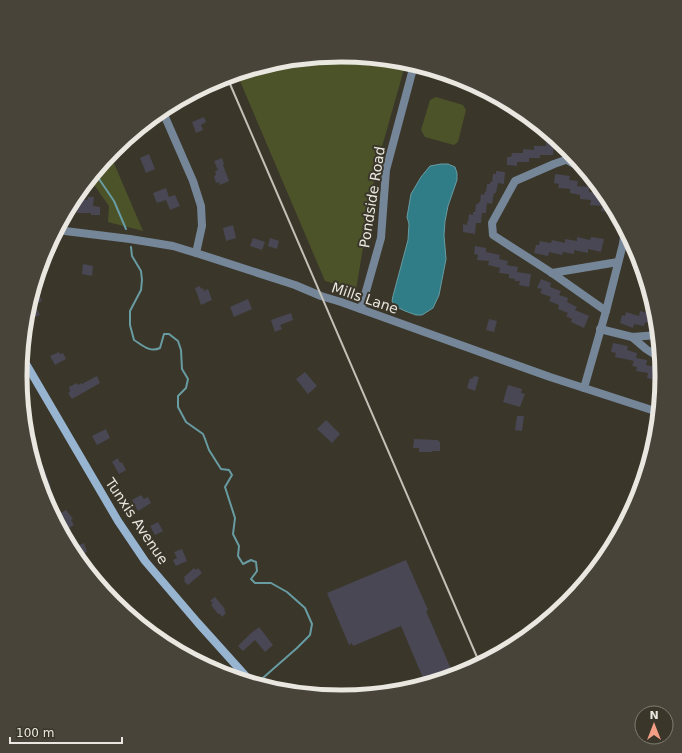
<svg xmlns="http://www.w3.org/2000/svg" width="682" height="753" font-family="'DejaVu Sans',sans-serif">
	<style>
		.green { fill: #4c5329 }
		.water { fill: #307c87; stroke: #689ca2 }
		.lines { fill: none; stroke-linecap: round; stroke-linejoin: round }
		.stream { stroke: #689ca2; stroke-width: 2 }
		.building { fill: #494753 }
		.minor { stroke: #758698; stroke-width: 8 }
		.secondary { stroke: #97b4d0; stroke-width: 8 }
		.rail { stroke: #c3c0b8; stroke-width: 2 }
		.labels { text-anchor: middle; dominant-baseline: central; stroke-width: 4; stroke-linejoin: round; paint-order: stroke }
		.street-label { font-size: 14px; fill: #eae7e0; stroke: #3a362a }
		.rim { fill: none; stroke: #eae7e0; stroke-width: 5 }
	</style>
	<rect width="100%" height="100%" fill="#3a362a"/>
	<!-- green -->
	<g class="green">
		<path d="M341,56L406,62L376,168L356,290L325,281L237,74L279,62Z"/>
		<path d="M436,97L463,105L466,110L458,142L454,145L425,137L421,130L430,100Z"/>
		<path d="M110,154L143,231L108,222L109,206L90,179Z"/>
	</g>
	<!-- water -->
	<path class="water" d="M441,164H448L455,167L457,173V180L448,206L445,221L444,235L446,259L439,295L433,308L422,315H416L405,311L395,306L392,301L393,296L408,240L409,224L407,217L411,194L421,177L430,166Z"/>
	<g class="lines">
		<!-- stream -->
		<g class="stream">
			<path d="M95,173L114,201L126,229"/>
			<path d="M131,247L132,256L141,271L142,280L141,290L130,311V325L134,340C142,345 150,353 160,348L164,334H169L178,341L181,350L182,369L188,379L186,388L178,396V407L186,422L203,434L205,439L209,450L221,469L229,470L232,475L225,487L235,518L233,534L239,546L238,556L243,564L251,560L256,562L257,571L251,579L255,583H271L287,592L305,608L312,624L310,635L297,648L256,684"/>
		</g>
	</g>
	<!-- building -->
	<g class="building">
		<path d="M204,117L206,122L201,125L203,130L196,133L192,122Z"/>
		<path d="M546,142H554L553,155H540V158H529V162H517V166L507,165V157H511L512,153H523V149L534,150V146H546Z"/>
		<path d="M149,154L155,169L146,173L140,158Z"/>
		<path d="M222,158L224,164L223,165L229,181L220,185L219,182L216,183L214,176L216,175L215,171L218,170L214,161Z"/>
		<path d="M496,171L505,172L504,184L498,183L496,193H494L492,204L487,203L486,213H482L481,223H476L475,234L463,232V224L467,225V222H468L469,214L473,215V212H475L476,204H478L479,202H480L481,194L484,195L485,191L486,192L487,184H490V182H492L493,174H496Z"/>
		<path d="M555,174L570,176L569,180L578,181L577,186L589,187V192L600,193L599,198L609,199L611,204L610,212L601,211L602,206L590,205L591,200L580,199V195L570,193V189L558,188L559,184L554,183Z"/>
		<path d="M166,188L169,197L175,195L180,206L170,210L166,200L157,203L153,193Z"/>
		<path d="M88,197H94L93,206L100,207V215H91V213H77L78,199L87,200Z"/>
		<path d="M233,225L236,238L226,241L223,228Z"/>
		<path d="M577,237L590,240L591,237L604,239L601,252L588,249V253L574,250V254L563,252L562,255L549,252L548,256L534,253L536,245H539L540,241L551,243L552,240L565,243V239L577,241Z"/>
		<path d="M253,238L265,242L262,250L250,246Z"/>
		<path d="M270,238L279,241L277,249L268,246Z"/>
		<path d="M475,246L486,248V252L500,255L499,259L508,261L507,265L518,267L517,272L531,274L529,287L519,285L520,281H515V279L509,278V274L499,273L500,268L488,265L489,261L477,260L478,255L474,254Z"/>
		<path d="M83,264L93,266L92,276L82,274Z"/>
		<path d="M541,279L551,283L550,287L561,291L559,295L568,298L567,302L577,307L575,310L589,316L584,328L571,322L572,319L566,316L568,313L558,309L559,305L549,301L551,297L540,293L542,289L537,288Z"/>
		<path d="M35,286L42,301L32,306L30,301Z"/>
		<path d="M200,286L201,289L203,288L204,291L208,289L212,300L201,305L195,288Z"/>
		<path d="M248,299L252,309L234,317L230,307Z"/>
		<path d="M35,305L40,315L30,319L27,312L28,309Z"/>
		<path d="M654,307L656,314L657,321L655,324L651,323V324L645,322L644,326L634,324L633,328L620,323L622,315L625,316L626,312L639,316L640,311L651,314Z"/>
		<path d="M291,313L293,320L280,325L282,329L275,332L271,320Z"/>
		<path d="M489,319L497,321L494,332L486,330Z"/>
		<path d="M613,343L628,346L627,350L637,353L636,358L647,360L646,365L655,367L654,371L662,373V381L647,378L648,373L636,371L637,367L632,366L634,361L615,357L616,353L611,352Z"/>
		<path d="M59,352L60,354L63,353L66,359L55,365L50,356Z"/>
		<path d="M305,372L317,386L308,394L296,379Z"/>
		<path d="M97,376L100,383L72,399L68,393L70,392L69,387L77,383L78,385L81,383L82,384Z"/>
		<path d="M474,376L479,377L475,391L467,388L470,378L472,379Z"/>
		<path d="M508,385L522,389L521,393L525,394L520,407L503,402Z"/>
		<path d="M517,416H524L522,431L515,430Z"/>
		<path d="M326,420L340,434L332,443L317,429Z"/>
		<path d="M106,429L110,438L97,445L92,436Z"/>
		<path d="M414,439L438,440V441L440,442V451H432V452H419V448H413Z"/>
		<path d="M118,458L120,463L122,462L126,470L119,474L112,462Z"/>
		<path d="M44,469L51,487L42,491L36,472Z"/>
		<path d="M141,495L144,499L148,497L151,503L138,511L132,500Z"/>
		<path d="M66,510L73,519L71,520L74,525L64,531L60,523L58,524L54,517Z"/>
		<path d="M158,522L163,531L155,535L150,526Z"/>
		<path d="M84,543L87,552L77,556L74,547Z"/>
		<path d="M182,549L187,561L176,566L173,560L177,558L174,552Z"/>
		<path d="M406,560L428,610L426,611L454,676L426,685L401,626L353,646L352,643L349,645L327,593Z"/>
		<path d="M194,568L196,570L198,568L202,573L188,585L184,581L185,579L184,577Z"/>
		<path d="M215,597L225,609L224,610L226,613L222,617L220,614H218L211,605L213,603L210,601Z"/>
		<path d="M259,627L273,645L265,652L255,640L243,651L238,646L250,634Z"/>
	</g>
	<g class="lines">
		<!-- minor -->
		<g class="minor">
			<path d="M162,110L193,181L201,206L202,226L196,253"/>
			<path d="M574,157L554,164L515,181L492,223L493,235L552,273L606,311"/>
			<path d="M567,160L585,170"/>
			<path d="M57,230L130,239L173,246L196,253L295,285L321,296L341,302L550,377L584,388L658,412"/>
			<path d="M623,244L634,247"/>
			<path d="M552,273L618,262"/>
			<path d="M361,309L381,238L386,170L414,65"/>
			<path d="M600,329L632,337L658,335"/>
			<path d="M632,337L646,349L660,358"/>
			<path d="M584,388L606,311L623,244L625,230"/>
		</g>
		<!-- secondary -->
		<path class="secondary" d="M22,357L118,521L145,561L198,623L252,683"/>
		<!-- rail -->
		<path class="rail" d="M227,77L480,664"/>
	</g>
	<g class="labels">
		<!-- street labels -->
		<g class="street-label">
			<text transform="translate(372 197) rotate(-81)">Pondside Road</text>
			<text transform="translate(365 298) rotate(19)">Mills Lane</text>
			<text transform="translate(137 521) rotate(56)">Tunxis Avenue</text>
		</g>
	</g>
	<!-- crop -->
	<path d="M0 0H682V753H0ZM27 376a314 314 0 1 1 628 0a314 314 0 1 1-628 0Z" fill="#484439" fill-rule="evenodd"/>
	<path class="rim" d="M27 376a314 314 0 1 1 628 0a314 314 0 1 1-628 0Z"/>
	<!-- north arrow -->
	<g transform="translate(654 725)"><circle r="19" fill="#3a362a" stroke="#807d73"/>
	<path d="M0-3L7 15L0 10L-7 15Z" fill="#f39f86"/>
	<text y="-6" font-size="11" font-weight="bold" text-anchor="middle" fill="#eae7e0">N</text>
	</g>
	<!-- scale -->
	<path d="M10 737v6h112v-6" fill="none" stroke="#eae7e0" stroke-width="2"/>
	<text x="16" y="737" font-size="12" fill="#eae7e0" stroke="#3a362a" stroke-width="3" paint-order="stroke">100 m</text>
</svg>
